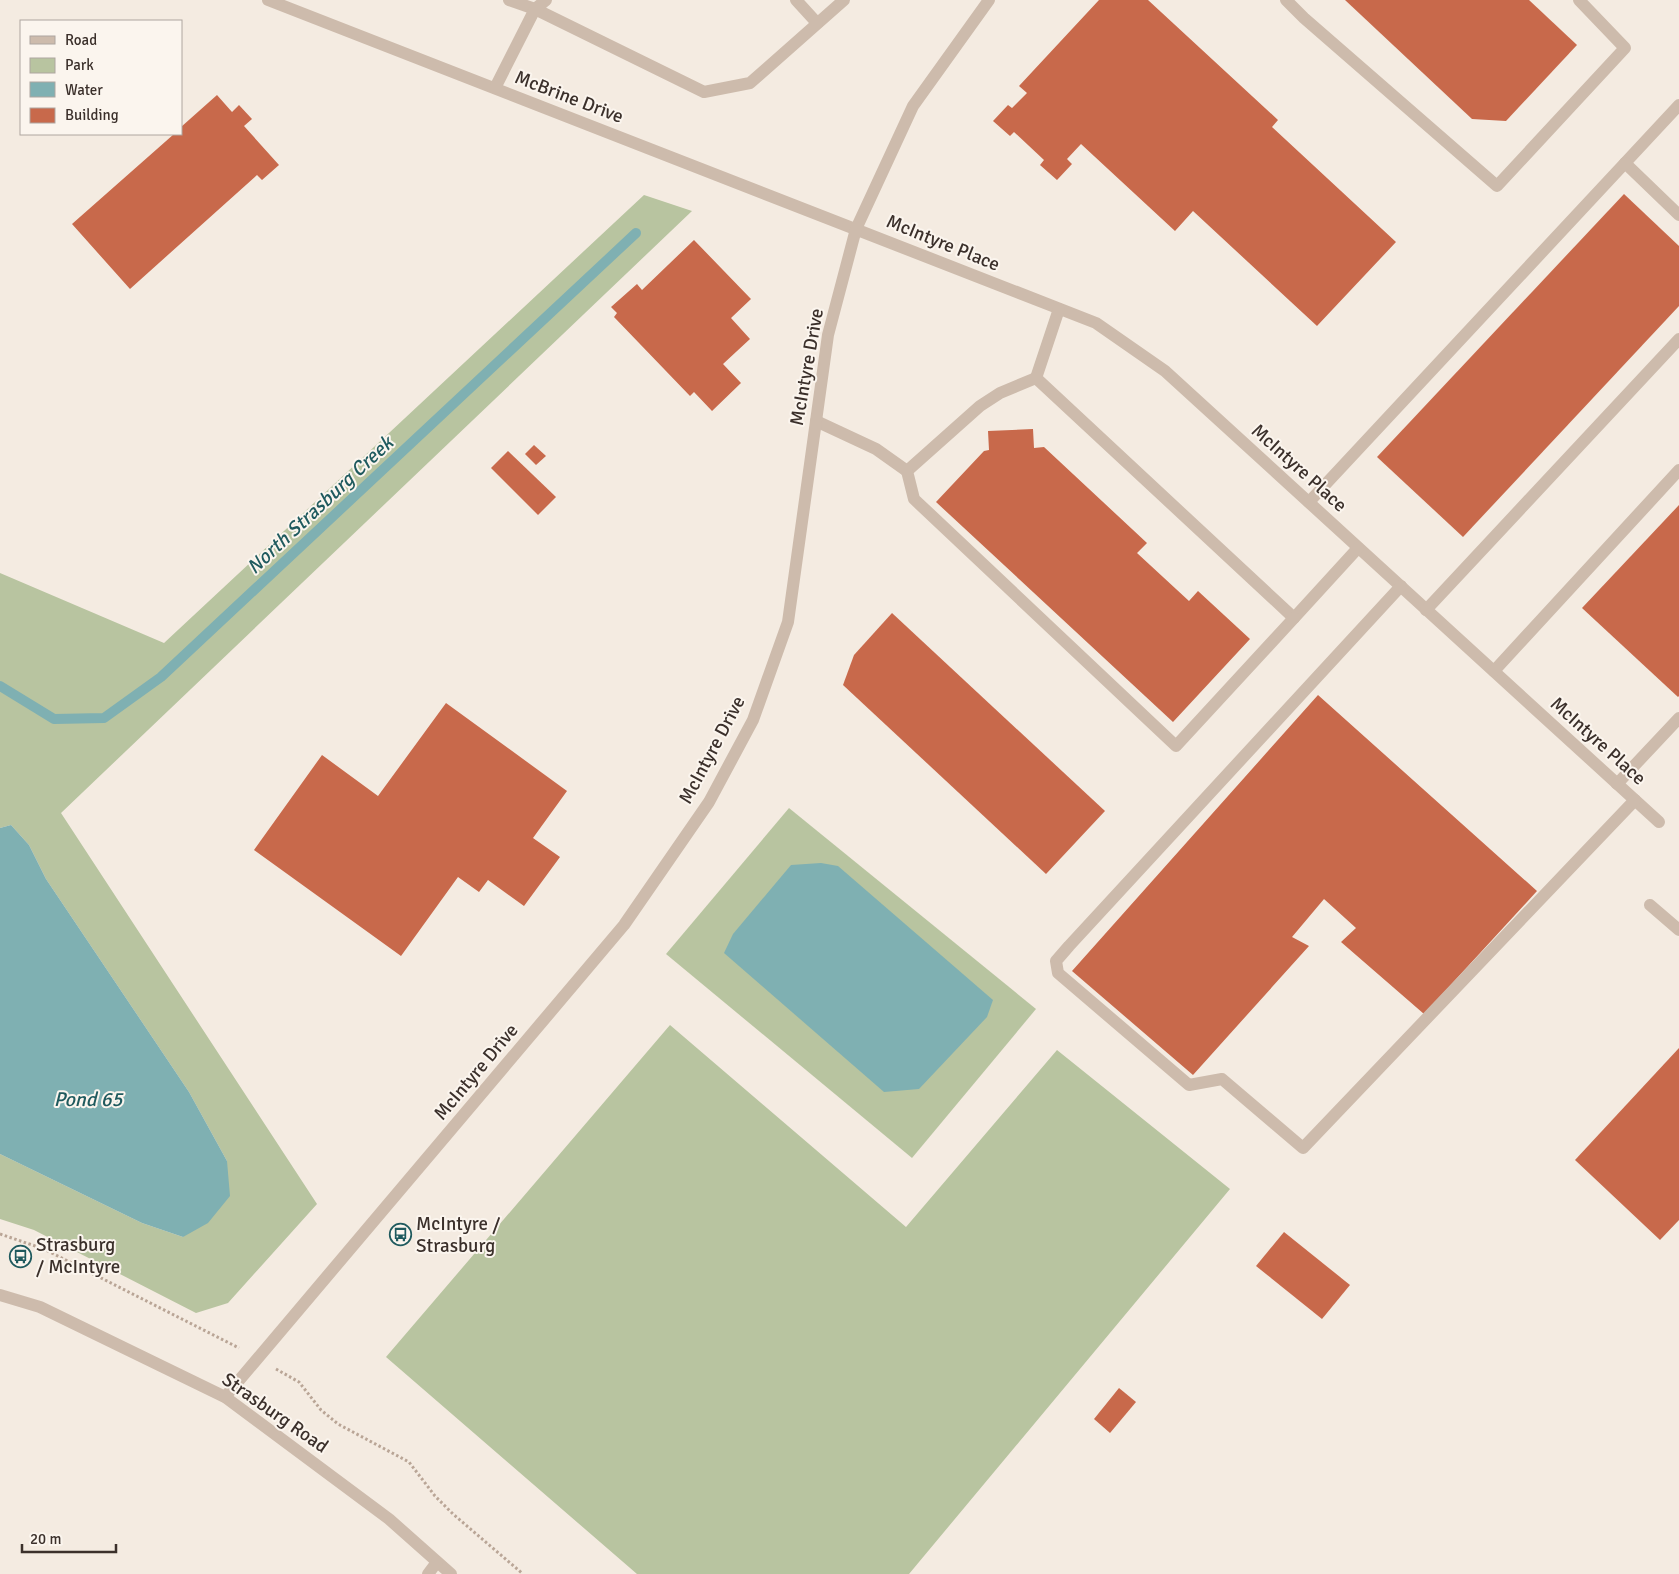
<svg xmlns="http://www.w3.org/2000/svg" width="1679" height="1574" font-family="Signika,sans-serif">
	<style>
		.green { fill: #b8c4a0 }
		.water { fill: #7fb0b2 }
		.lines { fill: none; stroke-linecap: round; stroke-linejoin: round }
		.stream { stroke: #7fb0b2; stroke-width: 10 }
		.building { fill: #c8694b }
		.path { stroke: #b9a596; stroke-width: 3; stroke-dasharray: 2.5 2.5; stroke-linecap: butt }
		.minor { stroke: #cdbbac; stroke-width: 12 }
		.labels { text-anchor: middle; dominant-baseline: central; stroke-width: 4; stroke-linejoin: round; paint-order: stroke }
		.street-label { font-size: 19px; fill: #3b302b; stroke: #fbf5ee }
		.poi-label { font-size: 19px; fill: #3b302b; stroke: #fbf5ee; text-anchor: start }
		.water-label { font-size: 20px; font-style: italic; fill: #1f5a5e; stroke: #fbf5ee }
	</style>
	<rect width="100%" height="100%" fill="#f4ebe1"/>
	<!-- green -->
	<g class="green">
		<path d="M644,195L692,211L61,813L317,1204L228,1303L196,1313L34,1230L0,1219V1154L142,1223L183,1237L227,1161L189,1092L46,879L29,845L11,825L0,828V573L164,643Z"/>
		<path d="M789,808L1036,1009L912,1158L666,954Z"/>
		<path d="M670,1025L906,1227L1057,1050L1230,1189L909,1574H637L386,1357Z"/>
	</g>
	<!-- water -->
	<g class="water">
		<path d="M11,825L29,845L46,879L189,1092L227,1161L230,1196L208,1223L183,1237L142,1223L0,1154V828Z"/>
		<path d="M821,863L838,866L993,1000L987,1017L919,1089L884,1092L724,953L733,934L791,865Z"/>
	</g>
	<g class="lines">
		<!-- stream -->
		<path class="stream" d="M0,686L54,719L104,718L161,677L636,233"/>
	</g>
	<!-- building -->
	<g class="building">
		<path d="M1099,0H1148L1278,120L1272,127L1396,242L1317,326L1193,211L1175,231L1081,144L1067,159L1072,164L1057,180L1040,165L1044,160L1014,132L1010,136L993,121L1008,105L1012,108L1027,93L1019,86Z"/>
		<path d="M1345,0H1529L1577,45L1506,121L1472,119Z"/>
		<path d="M217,95L232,112L239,105L252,119L244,126L279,165L262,180L257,175L130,289L72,224L174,134H181V127Z"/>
		<path d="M1624,194L1679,246V306L1463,537L1377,457Z"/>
		<path d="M694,240L751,299L731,318L750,339L723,364L741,383L712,411L694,392L690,396L614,317L617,313L611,307L637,284L642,290Z"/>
		<path d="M1033,429L1034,448L1044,447L1147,543L1137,553L1189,601L1198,591L1250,639L1173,722L936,502L984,451L989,450L988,431Z"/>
		<path d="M534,445L546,456L536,465L525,454Z"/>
		<path d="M508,451L556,497L538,515L491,468Z"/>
		<path d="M1679,505V696L1678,697L1582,608Z"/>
		<path d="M892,613L1105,811L1046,874L843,685L854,655Z"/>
		<path d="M1318,695L1537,891L1424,1014L1341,942L1356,928L1324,899L1292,937L1309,946L1193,1075L1072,971Z"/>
		<path d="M446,703L567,791L533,838L560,857L524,906L488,880L479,892L458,877L401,956L254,850L322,755L378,796Z"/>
		<path d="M1679,1048V1220L1660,1240L1575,1160Z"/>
		<path d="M1284,1232L1350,1285L1322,1319L1256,1266Z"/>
		<path d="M1119,1388L1136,1402L1110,1433L1094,1419Z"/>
	</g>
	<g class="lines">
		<!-- path -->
		<g class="path">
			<path d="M0,1234L44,1249L239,1348"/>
			<path d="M276,1369L299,1382L321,1410L338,1424L409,1462L435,1496L453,1514L523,1574"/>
		</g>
		<!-- minor -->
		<g class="minor">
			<path d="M268,0L1096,323L1165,371L1659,822"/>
			<path d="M509,0L535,9L704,92L750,83L844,0"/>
			<path d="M796,0L817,23"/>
			<path d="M1286,0L1304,18L1497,186L1625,48L1579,0"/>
			<path d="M495,88L535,9L546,0"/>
			<path d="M1625,163L1679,105"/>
			<path d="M1059,309L1036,378L1294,618L1358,548"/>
			<path d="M1036,378L1000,393L980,406L907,471L914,499L1176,746L1294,618"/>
			<path d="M816,421L876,449L907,471"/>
			<path d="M1309,502L1625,163L1679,215"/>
			<path d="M1401,586L1069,946L1056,961L1058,973L1189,1085L1222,1079L1303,1148L1635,800"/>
			<path d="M1426,610L1679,339"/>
			<path d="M1494,671L1679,470"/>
			<path d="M1617,784L1679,718"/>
			<path d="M1650,905L1679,930"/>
			<path d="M0,1295L40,1307L225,1397L389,1519L451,1574"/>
			<path d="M225,1397L624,925L709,802L753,720L788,622L828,335L856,229L913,106L989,0"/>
			<path d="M428,1574L437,1562"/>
		</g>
	</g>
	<!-- icons -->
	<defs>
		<symbol id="bus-ring" viewBox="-11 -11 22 22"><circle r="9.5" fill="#fbf5ee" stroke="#1f5a5e" stroke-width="1.5"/><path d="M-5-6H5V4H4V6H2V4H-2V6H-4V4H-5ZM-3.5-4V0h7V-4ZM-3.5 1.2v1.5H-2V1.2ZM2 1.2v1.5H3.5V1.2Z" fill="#1f5a5e"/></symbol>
	</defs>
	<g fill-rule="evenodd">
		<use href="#bus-ring" x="388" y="1222" width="25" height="25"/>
		<use href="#bus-ring" x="8" y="1244" width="25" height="25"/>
	</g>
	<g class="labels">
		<!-- street labels -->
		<g class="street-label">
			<text transform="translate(569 97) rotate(21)">McBrine Drive</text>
			<text transform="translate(943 243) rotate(22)">McIntyre Place</text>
			<text transform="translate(807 367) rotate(-80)">McIntyre Drive</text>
			<text transform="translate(1299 468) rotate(42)">McIntyre Place</text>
			<text transform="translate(1598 741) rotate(42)">McIntyre Place</text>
			<text transform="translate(712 750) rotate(-62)">McIntyre Drive</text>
			<text transform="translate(476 1072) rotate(-50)">McIntyre Drive</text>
			<text transform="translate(275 1413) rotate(35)">Strasburg Road</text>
		</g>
		<!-- poi labels -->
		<g class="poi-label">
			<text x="416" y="1224">McIntyre /<tspan x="416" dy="22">Strasburg</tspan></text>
			<text x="36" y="1245">Strasburg<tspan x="36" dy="22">/ McIntyre</tspan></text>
		</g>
		<!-- water labels -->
		<g class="water-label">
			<text transform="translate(320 505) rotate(-43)">North Strasburg Creek</text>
			<text x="88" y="1099">Pond 65</text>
		</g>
	</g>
	<!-- legend -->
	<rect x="20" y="20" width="162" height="115" fill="#fbf5ee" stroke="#aea6a0"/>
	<rect x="30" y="36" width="25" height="8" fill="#cdbbac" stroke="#aea6a0"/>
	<text x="65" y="45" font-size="15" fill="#3b302b">Road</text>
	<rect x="30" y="58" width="25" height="15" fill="#b8c4a0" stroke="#aea6a0"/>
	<text x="65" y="70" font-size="15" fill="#3b302b">Park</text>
	<rect x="30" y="82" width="25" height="15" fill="#7fb0b2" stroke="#aea6a0"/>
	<text x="65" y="95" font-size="15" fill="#3b302b">Water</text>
	<rect x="30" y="108" width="25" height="15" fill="#c8694b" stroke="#aea6a0"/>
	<text x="65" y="120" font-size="15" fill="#3b302b">Building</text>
	<!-- scale -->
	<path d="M22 1544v8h94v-8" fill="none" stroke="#3b302b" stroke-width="2.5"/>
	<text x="30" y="1544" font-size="15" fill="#3b302b" stroke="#fbf5ee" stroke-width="4" paint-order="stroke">20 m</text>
</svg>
